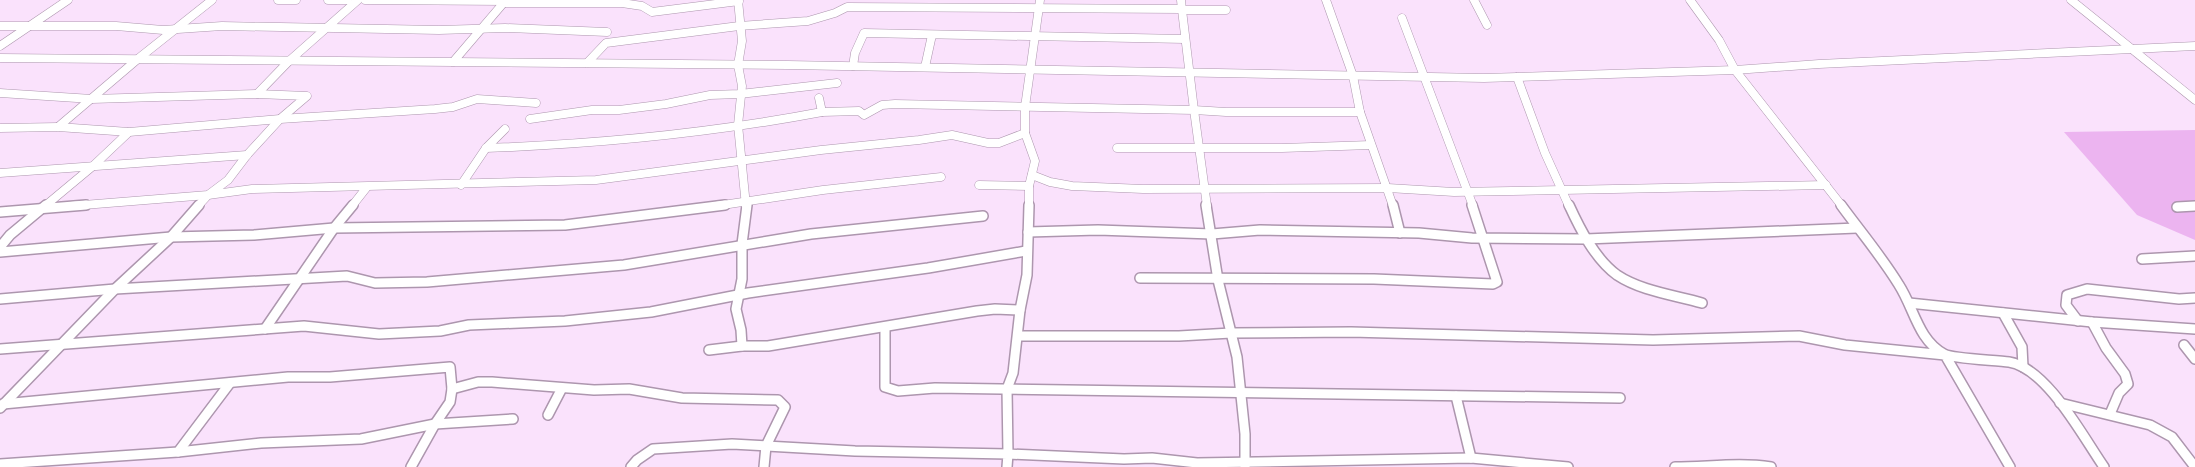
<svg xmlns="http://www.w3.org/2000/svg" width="2195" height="467" font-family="Jost,sans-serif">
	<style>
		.green { fill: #ecb4f0 }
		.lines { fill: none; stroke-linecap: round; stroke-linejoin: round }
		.street-far1-casing { stroke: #ad96ae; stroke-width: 9 }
		.street-casing { stroke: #ad96ae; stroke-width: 12 }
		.street-far1 { stroke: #fff; stroke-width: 8 }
		.street { stroke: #fff; stroke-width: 9 }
	</style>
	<rect width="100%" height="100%" fill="#fae2fc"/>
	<!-- green -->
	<path class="green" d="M2195,130V240L2137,215L2064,132Z"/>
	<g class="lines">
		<defs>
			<g id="street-far1">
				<path d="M278,0H296"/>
				<path d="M328,0H348"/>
				<path d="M365,0L505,1"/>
				<path d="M738,0L742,41L738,65L742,86L738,125L746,206"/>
				<path d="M1181,0L1182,10H1226"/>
				<path d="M1326,0L1353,76L1360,112L1393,206"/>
				<path d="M1474,0L1487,25"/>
				<path d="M1690,0L1719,40L1735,70L1842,206"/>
				<path d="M2071,0L2195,100"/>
				<path d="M503,3H622L642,6L652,12L739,1"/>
				<path d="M1182,10L1194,110L1226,112H1360"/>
				<path d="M1402,18L1473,206"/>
				<path d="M0,26H116L163,30L222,26L439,30L505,28L607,32"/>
				<path d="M0,46L68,0"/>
				<path d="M0,58L788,65L1484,78L1735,70L1819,64L2195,46"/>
				<path d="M453,62L506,0"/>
				<path d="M587,63L606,43L739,26L808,21L835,13L847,7L1182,9"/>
				<path d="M853,66L855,53L864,33L1185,39"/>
				<path d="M925,67L932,35"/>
				<path d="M1517,77L1545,153L1569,206"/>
				<path d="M0,93L92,99L257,94L307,96L280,119L247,155L228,180L208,195L198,206"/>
				<path d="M257,94L289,61L358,0"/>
				<path d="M819,98L822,112L859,111L864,115L882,105L895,104L1194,110L1207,206"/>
				<path d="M530,119L592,110H619L666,104L710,95L740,94L837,83"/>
				<path d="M58,127L139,58L212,0"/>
				<path d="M0,128L58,127L129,132L280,119L435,109L453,107L477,99L536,103"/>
				<path d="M486,148C599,144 711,133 822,112"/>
				<path d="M1117,148H1282L1371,145"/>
				<path d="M0,173L247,155"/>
				<path d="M1032,175L1050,182L1072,186L1143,189L1388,188L1454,192L1826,185"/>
				<path d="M461,185L486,148L505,129"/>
				<path d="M979,185L1029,186"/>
				<path d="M45,206L93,166L129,132"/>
				<path d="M71,206L208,195L252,189L596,180L821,150L919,140L952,135L988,143H999L1025,133"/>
				<path d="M352,206L367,187"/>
				<path d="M716,206L823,190L941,177"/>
				<path d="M1029,206V186L1035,161L1025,133V107L1040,0"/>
				<path d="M2191,206H2195"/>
			</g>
			<g id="street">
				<path d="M747,205L742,244V279L736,309L741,330L742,346H768L977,311L995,309L1020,310"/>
				<path d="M1029,205L1027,275L1020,310L1013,373L1007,389L1008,454L1124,459L1152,458L1197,463L1471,458L1568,467"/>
				<path d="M1206,205L1218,280L1237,357L1245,434V467"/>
				<path d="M1393,205L1400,233"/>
				<path d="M1569,205C1580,229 1595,259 1617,275C1641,291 1674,295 1702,303"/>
				<path d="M1841,205C1860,231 1882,257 1899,285C1914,308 1918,340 1944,354C1953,359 1996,360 2009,362C2047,368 2083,437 2104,467"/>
				<path d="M2177,207L2195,206"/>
				<path d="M0,212L86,205"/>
				<path d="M1028,232L1098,230L1212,234L1260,230L1419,233L1472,238L1586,239L1857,228"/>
				<path d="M0,247L10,235L46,205"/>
				<path d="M0,252L171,237L254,235L334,228L565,225L725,205"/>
				<path d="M2142,259L2195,256"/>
				<path d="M1140,278L1374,279L1493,284L1497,282L1472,205"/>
				<path d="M0,299L115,289L347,276L375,283L427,282L624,265L811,234L983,216"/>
				<path d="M1909,303L2092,322L2195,329"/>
				<path d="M2003,313L2022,347L2023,367"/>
				<path d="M2078,321L2066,305L2067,295L2087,289L2179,299L2195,298"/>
				<path d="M2092,322L2106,348L2125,374L2128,384L2119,393L2110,414"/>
				<path d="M885,327V387L898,391L935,388L1620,398"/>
				<path d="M265,329L334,228L353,205"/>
				<path d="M1018,336H1179L1231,333L1351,332L1653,340L1799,336L1845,345L1945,355L2010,467"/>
				<path d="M2184,345L2195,359"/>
				<path d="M0,349L304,326L379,334L440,331L469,325L565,321L651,312L748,293L928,268L1026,251"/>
				<path d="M709,350L742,346"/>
				<path d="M452,389L478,382H492L594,390L629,389L682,398L778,400L785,407L766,446L764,467"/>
				<path d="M1456,396L1471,458"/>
				<path d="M2060,403L2150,425L2172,437L2195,467"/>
				<path d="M3,404L288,377H330L450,367L452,389L450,402L435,424L411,467"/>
				<path d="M0,408L115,289L171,237L199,205"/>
				<path d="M548,415L562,388"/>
				<path d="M178,452L230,383"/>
				<path d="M0,464L178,452L261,443L361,439L435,424L513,419"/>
				<path d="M631,467L637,460L653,449L732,444L855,451L1008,454L1007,467"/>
				<path d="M1675,467C1707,467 1740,462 1771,467"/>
			</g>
		</defs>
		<!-- street-far1 casing -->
		<use href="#street-far1" class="street-far1-casing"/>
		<!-- street casing -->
		<use href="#street" class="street-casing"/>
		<!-- street-far1 -->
		<use href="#street-far1" class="street-far1"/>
		<!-- street -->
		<use href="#street" class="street"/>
	</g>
</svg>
